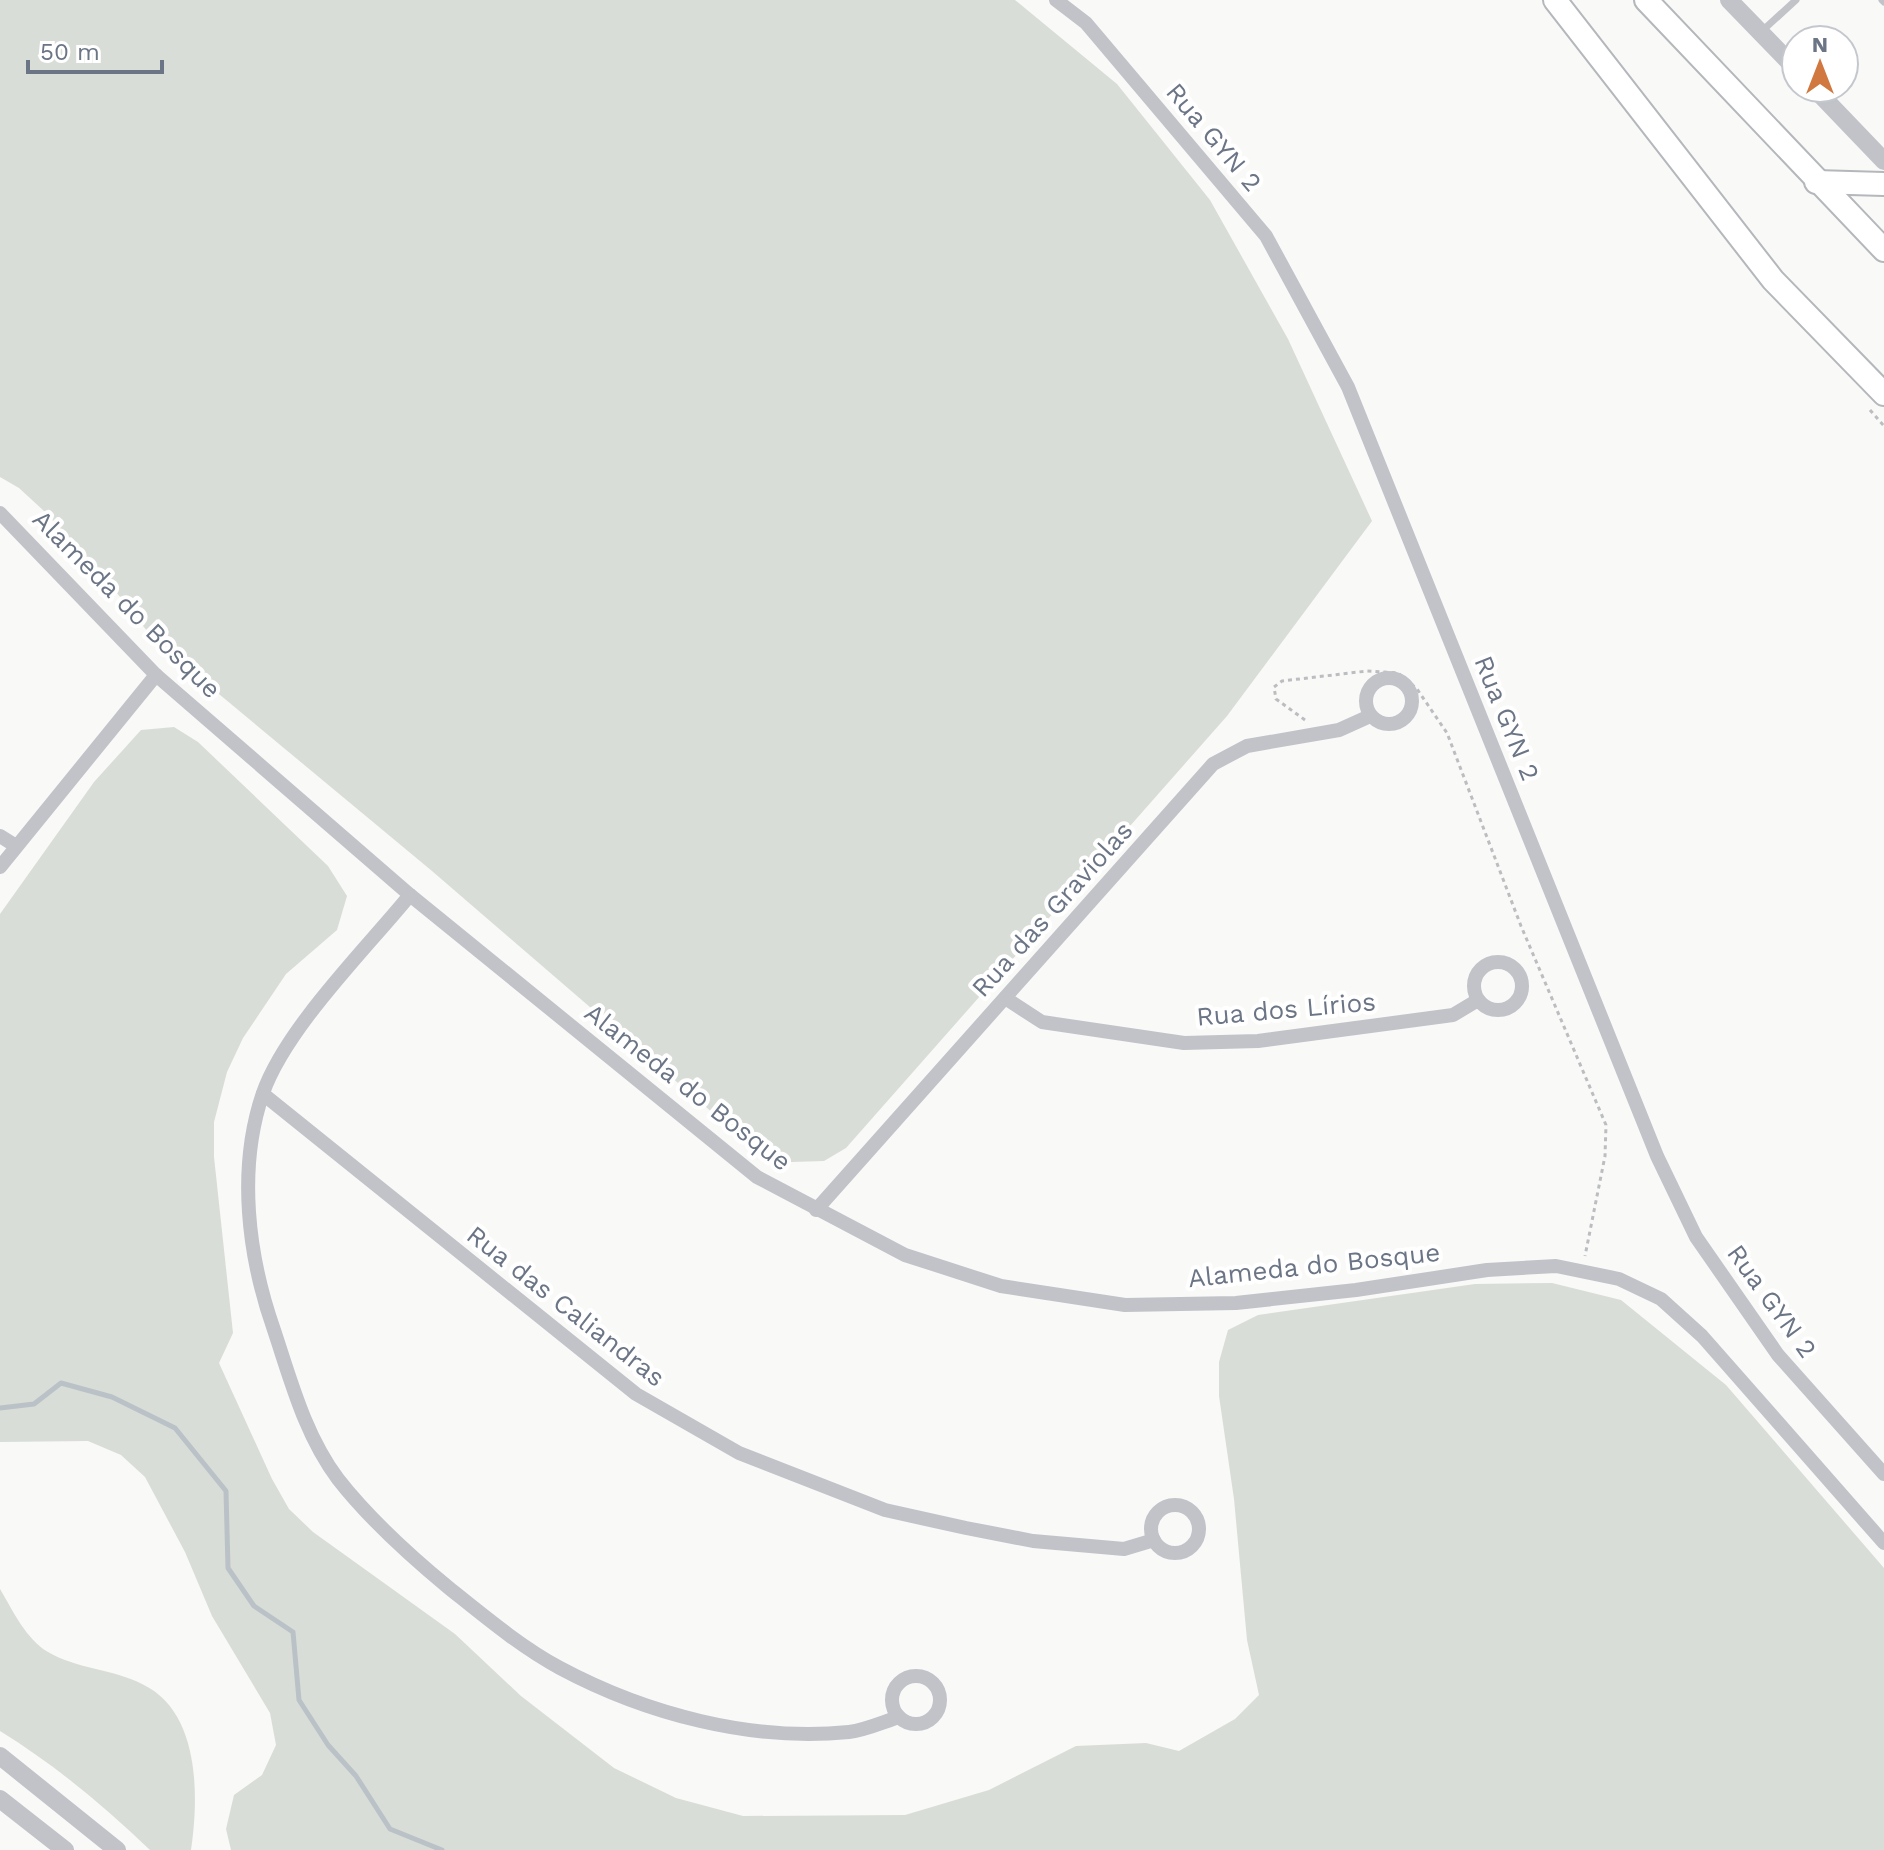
<svg xmlns="http://www.w3.org/2000/svg" width="1884" height="1850" font-family="'Work Sans',sans-serif">
	<style>
		.green { fill: #d8ddd7 }
		.lines { fill: none; stroke-linecap: round; stroke-linejoin: round }
		.stream { stroke: #bac2c7; stroke-width: 5 }
		.trunk-casing { stroke: #b4b7bb; stroke-width: 26 }
		.path { stroke: #bbbdc0; stroke-width: 3; stroke-dasharray: 4 4; stroke-linecap: butt }
		.service { stroke: #c1c3c8; stroke-width: 7 }
		.minor { stroke: #c1c3c8; stroke-width: 14 }
		.tertiary { stroke: #c1c3c8; stroke-width: 18 }
		.trunk { stroke: #fff; stroke-width: 22 }
		.labels { text-anchor: middle; dominant-baseline: central; stroke-width: 8; stroke-linejoin: round; paint-order: stroke }
		.street-label { font-size: 26px; fill: #6b7585; stroke: #fff }
	</style>
	<rect width="100%" height="100%" fill="#f9f9f7"/>
	<!-- green -->
	<g class="green">
		<path d="M0,0H1015L1117,84L1210,200L1288,339L1372,521L1227,716L846,1148L824,1161L791,1162L728,1126L432,871L155,641L105,578L44,511L19,488L0,477Z"/>
		<path d="M174,727L198,742L328,866L347,896L337,930L286,974L243,1038L227,1072L214,1122V1157L233,1333L219,1363L272,1479L289,1509L313,1532L455,1634L521,1696L614,1768L676,1798L743,1816L905,1815L989,1790L1076,1746L1146,1743L1179,1751L1235,1719L1259,1695L1247,1640L1234,1499L1219,1396V1362L1228,1330L1258,1315L1475,1284L1552,1283L1621,1300L1726,1385L1884,1568V1850H231L226,1829L234,1795L262,1775L276,1745L270,1713L212,1616L185,1552L145,1477L121,1455L88,1441L0,1442V914L94,782L141,730Z"/>
		<path d="M0,1589C13,1611 26,1639 48,1652C77,1669 113,1669 142,1684C200,1711 199,1796 191,1850H150C103,1805 55,1765 0,1731Z"/>
	</g>
	<g class="lines">
		<!-- stream -->
		<path class="stream" d="M0,1408L34,1404L61,1383L112,1397L175,1428L226,1491L228,1568L254,1606L293,1632L299,1700L328,1745L356,1776L390,1829L442,1850"/>
		<defs>
			<g id="trunk">
				<path d="M1555,0L1773,280L1884,394"/>
				<path d="M1646,0L1884,250"/>
				<path d="M1816,182L1884,184"/>
			</g>
		</defs>
		<!-- trunk casing -->
		<use href="#trunk" class="trunk-casing"/>
		<!-- path -->
		<g class="path">
			<path d="M1870,410L1884,426"/>
			<path d="M1305,720L1276,699L1274,687L1282,681L1367,671L1398,673L1417,689L1447,733L1521,926L1606,1125L1605,1156L1585,1256"/>
		</g>
		<!-- service -->
		<g class="service">
			<path d="M1882,0L1884,2"/>
			<path d="M1762,31L1796,0"/>
		</g>
		<!-- minor -->
		<g class="minor">
			<path d="M1056,0L1086,23L1266,236L1348,387L1657,1156L1696,1237L1778,1355L1884,1474"/>
			<path d="M0,513L156,675L410,895L757,1177L905,1255L1001,1286L1125,1305L1236,1303L1356,1290L1487,1270L1556,1266L1619,1279L1661,1299L1702,1336L1884,1543"/>
			<circle cx="1389" cy="701" r="23"/>
			<path d="M0,836L16,846"/>
			<path d="M0,867L156,675"/>
			<path d="M410,895C365,950 286,1028 263,1093C237,1169 248,1256 274,1330C291,1381 305,1435 338,1479C370,1520 409,1555 449,1588C484,1616 521,1647 560,1668C646,1714 752,1742 849,1732C866,1730 883,1722 899,1717"/>
			<circle cx="1498" cy="986" r="24"/>
			<path d="M1005,998L1042,1022L1184,1043L1258,1041L1453,1015L1478,1000"/>
			<path d="M263,1094L636,1394L739,1453L885,1510L966,1528L1033,1541L1124,1549L1154,1540"/>
			<path d="M816,1210L1213,764L1247,746L1339,730L1370,716"/>
			<circle cx="1175" cy="1529" r="24"/>
			<circle cx="916" cy="1700" r="24"/>
		</g>
		<!-- tertiary -->
		<g class="tertiary">
			<path d="M1729,0L1796,69"/>
			<path d="M1814,88L1884,161"/>
			<path d="M0,1756L117,1850"/>
			<path d="M0,1799L65,1850"/>
		</g>
		<!-- trunk -->
		<use href="#trunk" class="trunk"/>
	</g>
	<g class="labels">
		<!-- street labels -->
		<g class="street-label">
			<text transform="translate(1214 137) rotate(50)">Rua GYN 2</text>
			<text transform="translate(127 604) rotate(45)">Alameda do Bosque</text>
			<text transform="translate(1507 718) rotate(68)">Rua GYN 2</text>
			<text transform="translate(1052 909) rotate(-48)">Rua das Graviolas</text>
			<text transform="translate(1286 1009) rotate(-5)">Rua dos Lírios</text>
			<text transform="translate(688 1087) rotate(38)">Alameda do Bosque</text>
			<text transform="translate(1314 1265) rotate(-6)">Alameda do Bosque</text>
			<text transform="translate(1772 1301) rotate(54)">Rua GYN 2</text>
			<text transform="translate(566 1306) rotate(38)">Rua das Caliandras</text>
		</g>
	</g>
	<!-- north arrow -->
	<g transform="translate(1820 64)"><circle r="38" fill="#ffffff" stroke="#c4c8ce" stroke-width="2"/>
	<path d="M0-6L14 30L0 20L-14 30Z" fill="#d07840"/>
	<text y="-12" font-size="22" font-weight="bold" text-anchor="middle" fill="#6b7585">N</text>
	</g>
	<!-- scale -->
	<path d="M28 60v12h134v-12" fill="none" stroke="#6b7585" stroke-width="4"/>
	<text x="40" y="60" font-size="24" fill="#6b7585" stroke="#ffffff" stroke-width="6" paint-order="stroke">50 m</text>
</svg>
